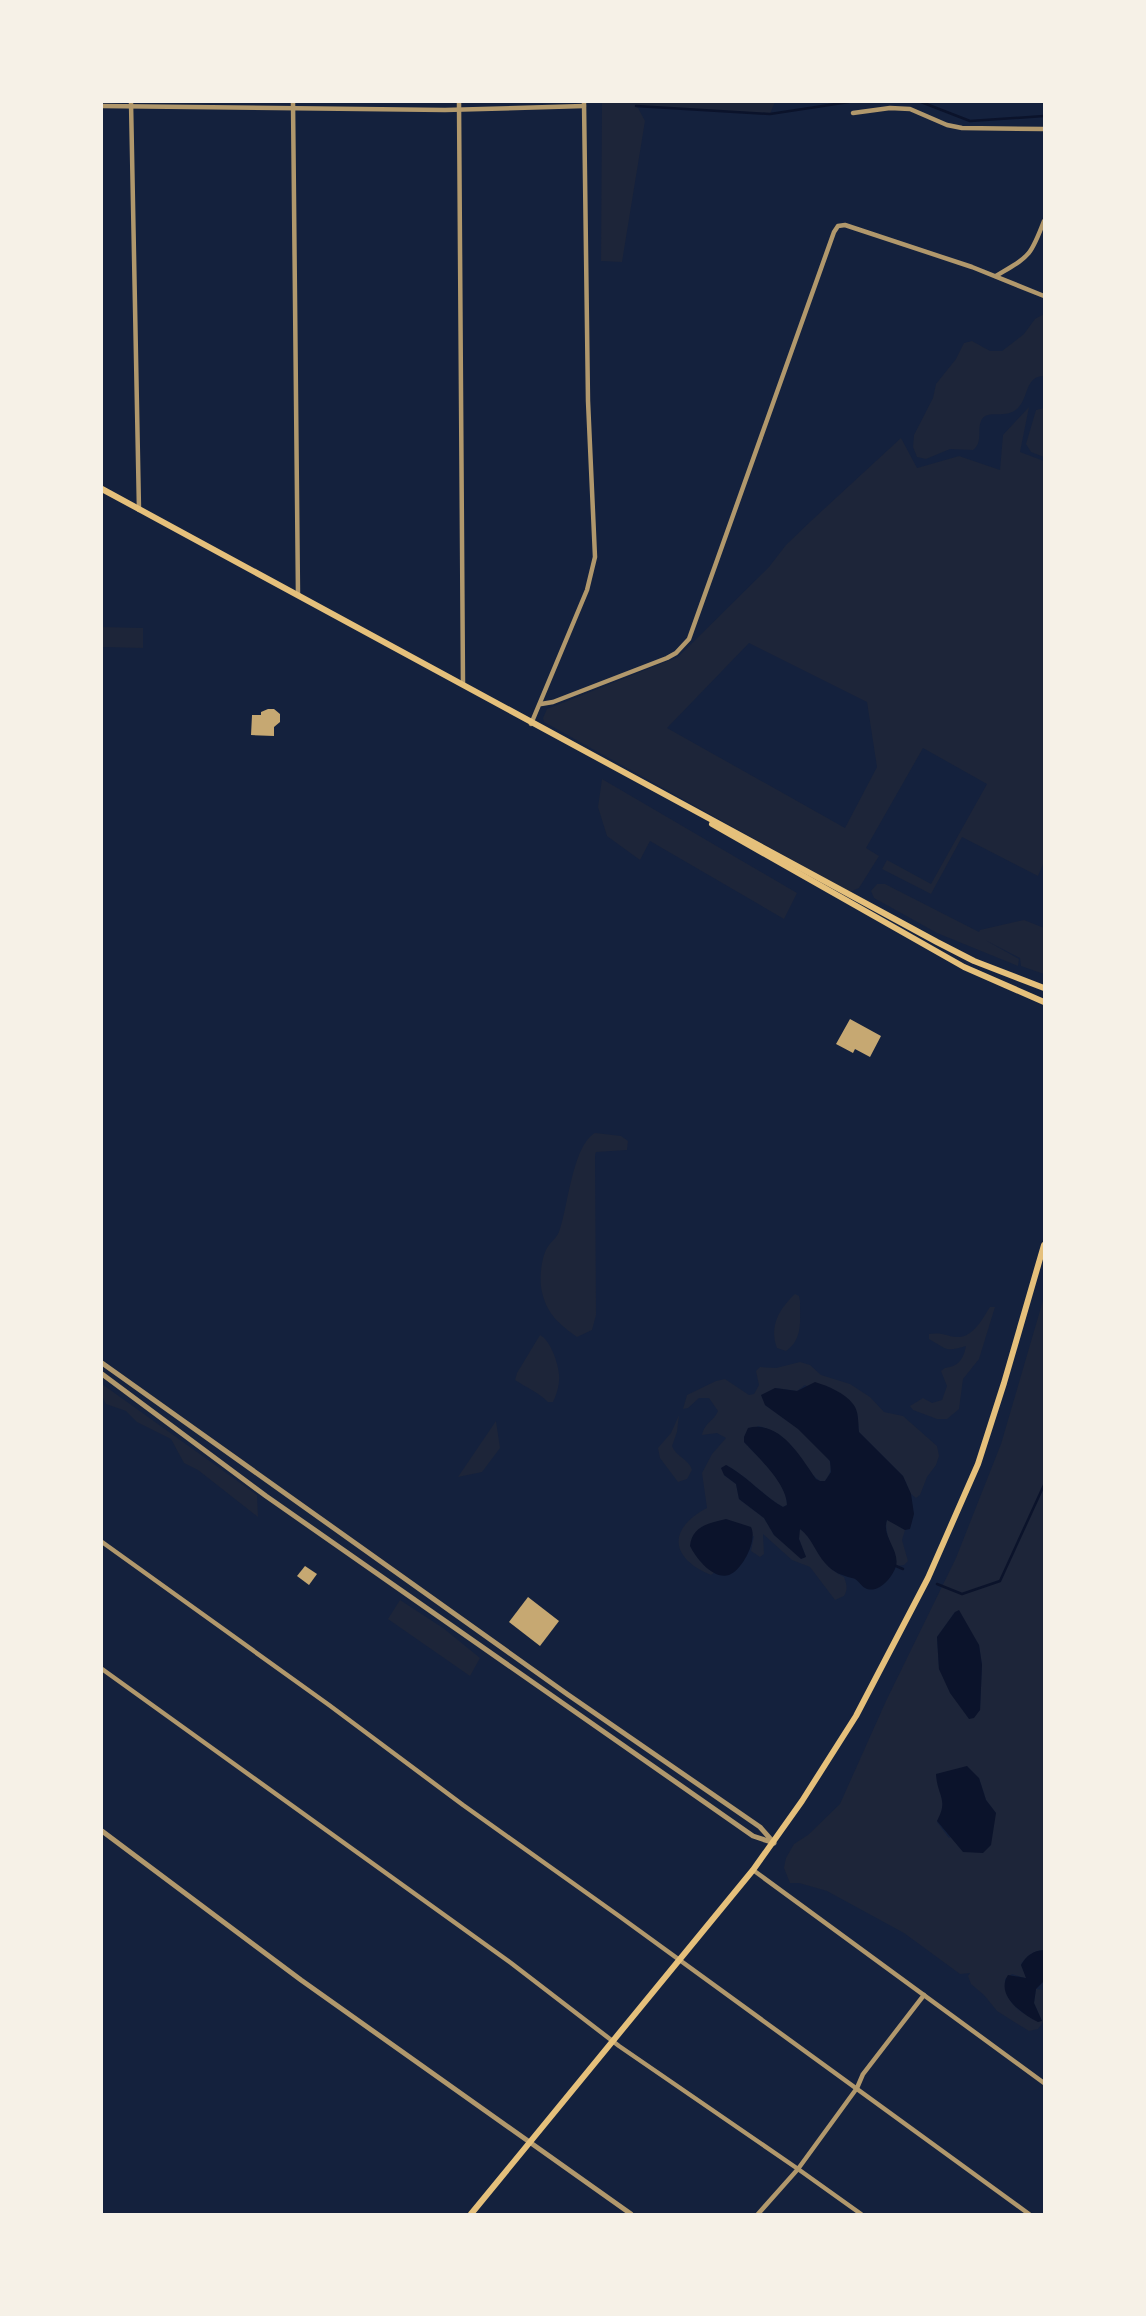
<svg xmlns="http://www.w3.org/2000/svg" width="1146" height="2316" font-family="'PT Sans',sans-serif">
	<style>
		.green { fill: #1d2539; fill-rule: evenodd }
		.water { fill: #0b132b }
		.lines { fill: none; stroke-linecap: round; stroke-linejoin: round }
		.stream { stroke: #0b132b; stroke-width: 2.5 }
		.building { fill: #c6a872 }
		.minor { stroke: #b1986c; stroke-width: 4.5 }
		.tertiary { stroke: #b1986c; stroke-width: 5 }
		.secondary { stroke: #e5c07b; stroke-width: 6 }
		.primary { stroke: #e5c07b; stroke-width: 6 }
	</style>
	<rect width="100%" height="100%" fill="#14213d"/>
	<!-- green -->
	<g class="green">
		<path d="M602,102H775L770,114L637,106L645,121L622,262L601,261Z"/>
		<path d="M1044,314V376C1025,376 1029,397 1018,408C1006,420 989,409 982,419C976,429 984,442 973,450L950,449L926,459L917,457L913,447L914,435L933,398L936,384L956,359L964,343L972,341L990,351H1002L1024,334L1035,319Z"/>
		<path d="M1029,407L1020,452L1044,461V862L1038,876L962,837L931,894L882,869L887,860L931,884L987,784L923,748L866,848L879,856L859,888L850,892L544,722L543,718L547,709L678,657L769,567L786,545L811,521L901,438L917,468L959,456L1000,470L1003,435ZM749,643L867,702L877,767L845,828L667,728Z"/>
		<path d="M1044,408V457L1031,452L1026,444L1036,410Z"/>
		<path d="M102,627L143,628V648L102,647Z"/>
		<path d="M602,779L797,893L784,919L650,841L640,860L607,836L598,807Z"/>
		<path d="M877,884H885L979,932L980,930L1024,920L1044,928V974L1021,966L1020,958L985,940L1019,959L1018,966L937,933L874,898L871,891Z"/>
		<path d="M595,1133L621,1136L628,1141L627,1150L596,1152L595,1155L596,1315L592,1330L577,1337C559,1324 547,1314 542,1292C539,1281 541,1260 546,1250C549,1243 556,1239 559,1232C568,1209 572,1146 595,1133Z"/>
		<path d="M795,1294L799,1296L800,1301C800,1321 803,1339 786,1351L777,1348C769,1326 779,1309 795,1294Z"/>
		<path d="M1044,1297V1950C1033,1951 1028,1955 1021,1964L1027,1979L1012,1974L1005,1979C1005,2004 1020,2014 1042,2021L1034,2003L1036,1989L1044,1990V2021L1038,2029L1029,2031L997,2011L984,1995L971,1984L968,1976L970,1973L960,1974L904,1933L827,1891L799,1883H790L784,1868L786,1858L794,1844L808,1835L840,1804L886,1701L956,1558L1001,1444ZM955,1612L979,1645L982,1665L980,1710L969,1718L939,1669L937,1637ZM979,1778L986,1800L996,1813L949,1838L937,1822L943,1810V1798Z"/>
		<path d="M990,1307H995L979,1359L963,1379L959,1409L947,1419H937L913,1410L910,1406L923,1398L932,1403L942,1400L947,1386L941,1371L945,1368C959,1366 963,1360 966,1346C946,1352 948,1350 929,1339V1334C944,1332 945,1336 957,1337C973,1338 983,1318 990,1307Z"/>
		<path d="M540,1335C550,1340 558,1362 559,1374C560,1383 557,1394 553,1402H548C538,1392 527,1388 515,1380L517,1373Z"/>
		<path d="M800,1362L810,1365L821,1375L850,1384L870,1397L884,1412L903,1416L937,1446L939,1456L936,1465L927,1477L920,1495L916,1498L911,1494L903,1476L859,1432L857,1412L805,1385L797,1391L775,1388L765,1405C782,1417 821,1442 829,1460C833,1468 830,1474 825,1481H820C795,1462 796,1435 758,1426L744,1442C759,1459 787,1481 787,1505L783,1507C762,1495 747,1476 726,1465L724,1475L736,1484L739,1499L764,1518L774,1535L806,1557L799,1539V1528C819,1543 820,1566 844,1577C847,1585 848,1589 844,1596L835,1600L810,1567L792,1560L763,1534L764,1554L760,1557L751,1551L754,1536L710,1569L715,1572L711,1575C670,1558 667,1529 707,1508L702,1473L712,1454L726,1438L717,1433L702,1435C705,1422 714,1421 718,1411L709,1398H699L688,1408L683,1409L687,1395L716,1381L725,1379L749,1395L754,1394L759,1385L756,1371L760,1367L776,1368Z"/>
		<path d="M102,1384L257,1495L258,1517L198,1470L184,1463L171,1439L137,1422L126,1411L106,1404L102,1396Z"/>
		<path d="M679,1415L677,1432L672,1446C676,1457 689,1459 692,1470L687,1479L678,1482L660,1458L658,1448L671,1433Z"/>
		<path d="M496,1421L500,1448L482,1472L458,1477Z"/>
		<path d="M887,1519L905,1530L902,1540L908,1561L904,1565L896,1566C897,1550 883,1537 887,1519Z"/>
		<path d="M400,1600L443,1628L480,1658L470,1676L388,1619Z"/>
	</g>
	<!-- water -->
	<g class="water">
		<path d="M815,1382C828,1386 845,1393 853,1404C859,1411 858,1423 859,1432L903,1476L911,1494L914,1514L910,1529L905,1530L887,1520C881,1536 900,1550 896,1566C893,1577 878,1595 865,1588C860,1585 858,1579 852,1578C841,1575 834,1573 825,1563C815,1552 812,1538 800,1529L799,1539L806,1557L801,1559L774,1535L764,1518L739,1499L736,1484L724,1475L721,1468L726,1465C747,1476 762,1495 783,1507L787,1505C787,1484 758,1457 744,1442V1437L748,1428C780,1420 800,1456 816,1479L820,1481H825L831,1472L830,1461L798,1429L765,1405L761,1395L775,1388L797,1391Z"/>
		<path d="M726,1519L751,1527C758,1540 742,1571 729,1575C713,1580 696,1558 690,1546C692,1526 709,1523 726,1519Z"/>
		<path d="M959,1610L979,1645L982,1665L980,1710L974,1718L969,1719L950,1693L939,1669L937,1637L955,1612Z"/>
		<path d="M967,1766L979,1778L986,1800L996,1813L991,1845L983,1853L963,1852L937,1821C949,1799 937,1796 936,1774Z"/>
		<path d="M1044,1950V1981L1036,1989L1034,2003L1042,2021L1038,2022C1022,2014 995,1995 1008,1975L1026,1978L1021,1965C1027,1955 1033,1951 1044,1950Z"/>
	</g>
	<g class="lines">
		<!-- stream -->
		<g class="stream">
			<path d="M921,102L970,121L1044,116"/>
			<path d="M636,106L770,114L849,102"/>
			<path d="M896,1566L903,1569"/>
			<path d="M937,1584L962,1594L1000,1581L1044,1485"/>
		</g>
	</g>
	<!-- building -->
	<g class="building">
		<path d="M268,709H274L280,714V722L274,727V736L251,735L252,715H261V712Z"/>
		<path d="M850,1019L881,1036L870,1057L855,1049L853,1053L836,1044Z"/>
		<path d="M305,1566L317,1574L309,1585L297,1576Z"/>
		<path d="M528,1597L559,1621L540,1646L509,1622Z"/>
	</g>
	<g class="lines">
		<!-- minor -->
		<g class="minor">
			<path d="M131,102L139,510"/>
			<path d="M293,102L298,595"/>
			<path d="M459,102L463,685"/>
			<path d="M102,106L445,110L584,106"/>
			<path d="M853,113L890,108L910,109L947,125L962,128L1044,129"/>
			<path d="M996,276C1029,256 1030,258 1044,221"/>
			<path d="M541,704L553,702L667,658L676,653L689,639L834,232L838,226L845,225L972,267L1044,296"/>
			<path d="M531,724L587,590L595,557L588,401L584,102"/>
			<path d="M102,1542L329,1705L463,1805L619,1916L1029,2214"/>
			<path d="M102,1669L511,1963L619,2046L798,2169L861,2214"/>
			<path d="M753,1870L1044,2083"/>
			<path d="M758,2214L798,2169L857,2088L863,2074L924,1995"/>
		</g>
		<!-- tertiary -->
		<g class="tertiary">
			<path d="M102,1363L567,1694L760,1827L774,1843"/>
			<path d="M102,1374L266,1496L753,1836L771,1842"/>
			<path d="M102,1831L301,1980L631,2214"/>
		</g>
		<!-- secondary -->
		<g class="secondary">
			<path d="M102,489L937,942L974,961L1044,988"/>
			<path d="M712,824L964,967L1044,1002"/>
		</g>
		<!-- primary -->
		<path class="primary" d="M471,2214L753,1870L802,1801L856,1716L928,1578L978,1464L1004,1383L1044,1245"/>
	</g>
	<!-- border -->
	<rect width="1146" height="2316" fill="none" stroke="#f6f1e7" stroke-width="206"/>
</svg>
